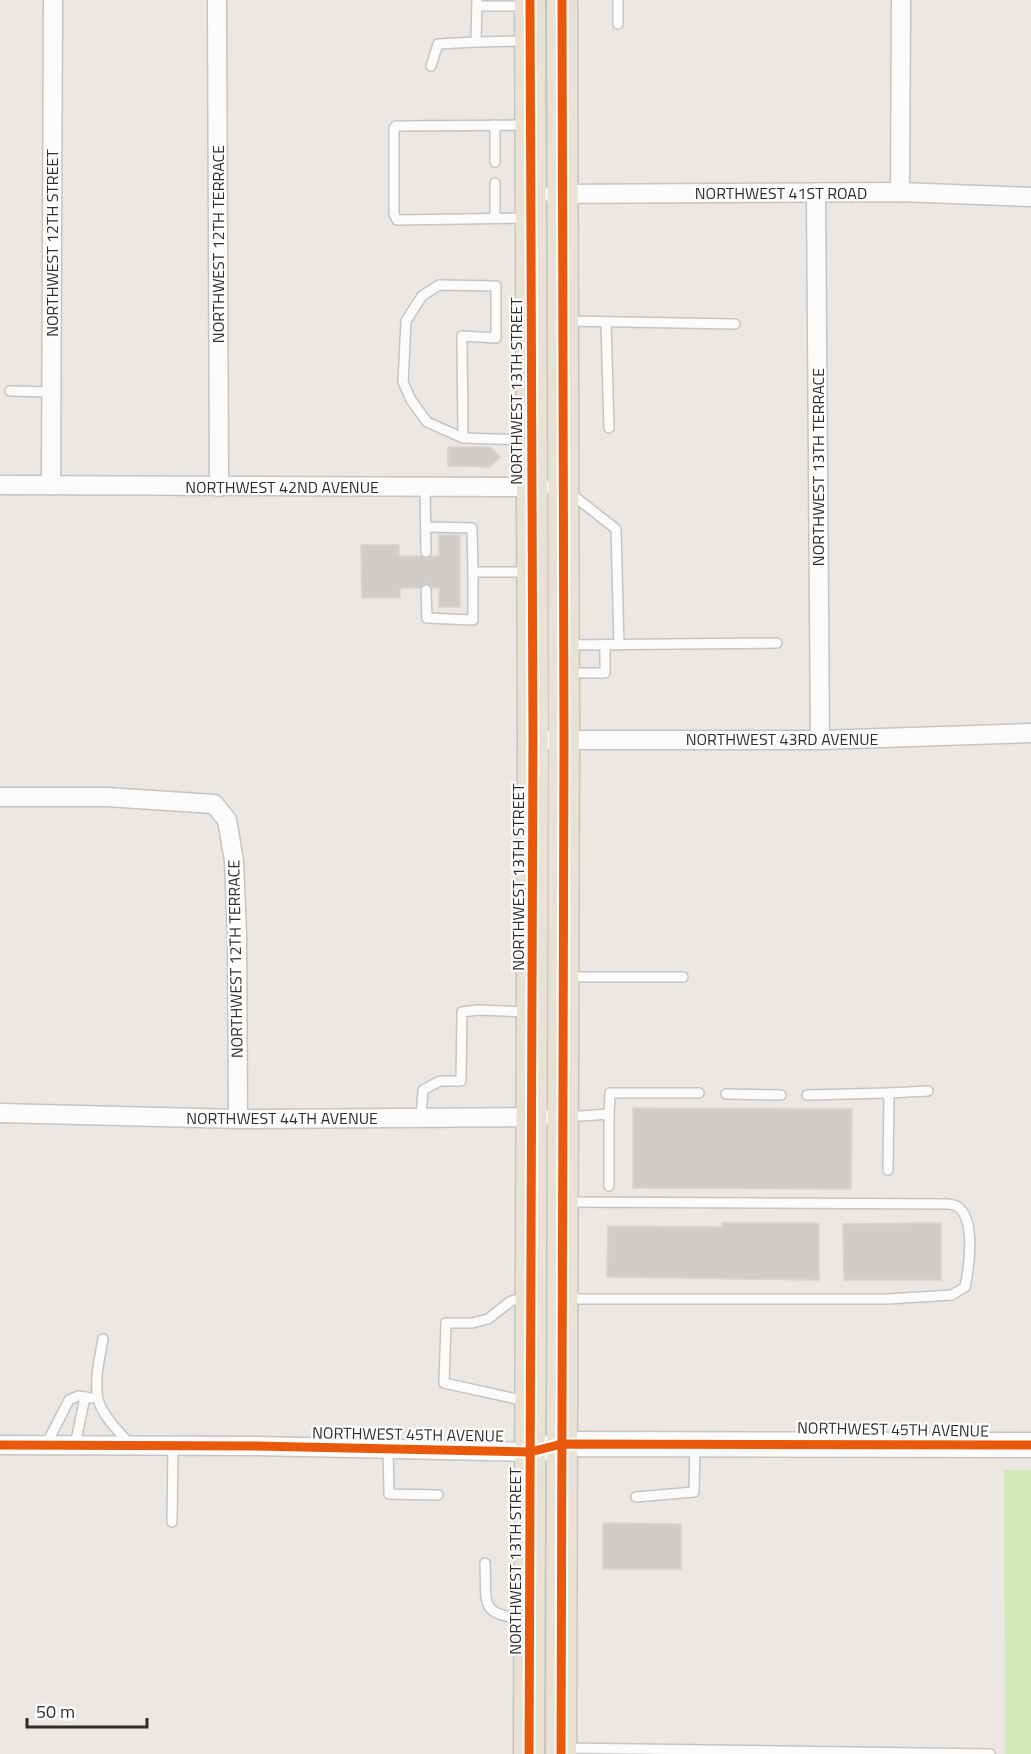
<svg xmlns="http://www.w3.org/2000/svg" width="1031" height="1754" font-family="'Titillium Web',sans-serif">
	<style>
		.green { fill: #d2e9b9 }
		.building { fill: #d0cdc9; stroke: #d7d3ce; stroke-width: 1.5 }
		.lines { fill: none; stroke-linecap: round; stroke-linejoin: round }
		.service-casing { stroke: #c5c4c4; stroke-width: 12 }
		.minor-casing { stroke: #c5c4c4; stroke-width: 21 }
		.tertiary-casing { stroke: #c5c4c4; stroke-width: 27 }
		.primary-casing { stroke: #c6c4c3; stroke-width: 33 }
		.service { stroke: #fcfbfb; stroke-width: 9 }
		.minor { stroke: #fcfbfb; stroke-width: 18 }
		.tertiary { stroke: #fcfbfb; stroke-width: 24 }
		.primary { stroke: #e9e2d4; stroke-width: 30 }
		.cycleway-casing { stroke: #fff; stroke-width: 13 }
		.cycleway { stroke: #e8590c; stroke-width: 9 }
		.labels { text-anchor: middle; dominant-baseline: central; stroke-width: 4.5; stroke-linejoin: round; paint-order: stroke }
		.street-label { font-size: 16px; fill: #2d2d2d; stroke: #fff }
	</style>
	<rect width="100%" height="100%" fill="#ece7e2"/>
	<!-- green -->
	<path class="green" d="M1004,1470H1031V1754H1005Z"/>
	<!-- building -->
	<g class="building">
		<path d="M448,447H490L500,457L490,467L448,466Z"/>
		<path d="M439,535H460V607H439V588H432L426,583L420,588H400V598H362L361,545H399V556H421L427,559L431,556H439Z"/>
		<path d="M633,1108L852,1109L851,1189L633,1188Z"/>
		<path d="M722,1223H819V1280L607,1277L608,1226L722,1227Z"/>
		<path d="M941,1223V1280H844L843,1224Z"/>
		<path d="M603,1523L681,1524V1569H603Z"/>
	</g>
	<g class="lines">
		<defs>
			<g id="service">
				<path d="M477,0L476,42L525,41"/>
				<path d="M477,6H526"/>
				<path d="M618,24V0"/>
				<path d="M431,66L438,44L476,42"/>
				<path d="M495,125V162"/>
				<path d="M528,125L396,126L394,128V214L397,220L528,218"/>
				<path d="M495,183V218"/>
				<path d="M567,321L735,324"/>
				<path d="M606,322L609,428"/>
				<path d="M10,391L52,392"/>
				<path d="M463,438L462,336L496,338V286L439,285L422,296L406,321L403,382L411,400L427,422L463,438L529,440"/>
				<path d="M425,487L426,552"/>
				<path d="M570,493L616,529L619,645"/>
				<path d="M426,527L472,528L473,572"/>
				<path d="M426,590L427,618L473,620V572H529"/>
				<path d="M569,645L777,643"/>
				<path d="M569,673H605V645"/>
				<path d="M566,977H683"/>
				<path d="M889,1093L928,1091"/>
				<path d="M726,1094L781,1095"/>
				<path d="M807,1095L889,1093L888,1170"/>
				<path d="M609,1114L610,1093H699"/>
				<path d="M566,1117L609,1114V1186"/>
				<path d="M421,1118L423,1090L440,1081H461L462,1012L478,1010L529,1012"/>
				<path d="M565,1202L949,1204C952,1205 956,1205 958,1207C976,1220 969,1268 965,1287L952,1295L887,1299H567"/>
				<path d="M103,1339C100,1357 94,1380 98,1399C102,1416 120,1432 130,1445"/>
				<path d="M526,1401L444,1383L446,1323H472L488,1319L511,1301L526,1297"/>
				<path d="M46,1445L69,1400L78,1396L85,1397"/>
				<path d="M75,1445L85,1397L91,1398"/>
				<path d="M388,1449L389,1494L438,1495"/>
				<path d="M636,1497L694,1492L695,1446"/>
				<path d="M172,1522L173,1445"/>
				<path d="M485,1563C487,1605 478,1614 525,1619"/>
				<path d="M564,1748L990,1754"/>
			</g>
			<g id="minor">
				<path d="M217,0L219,487"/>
				<path d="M900,192L901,0"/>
				<path d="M816,193L820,740"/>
				<path d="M553,194L900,192L1031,197"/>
				<path d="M0,485L541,487"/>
				<path d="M51,485L53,0"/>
				<path d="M533,740H820L1031,733"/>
				<path d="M0,797H107L214,804L227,820L234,861L237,933L238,1119"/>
				<path d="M0,1113L238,1119L541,1117"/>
				<path d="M0,1445L256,1446L530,1452"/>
			</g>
			<path id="tertiary" d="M530,1452L562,1444L1031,1445"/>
			<g id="primary">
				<path d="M529,1754L533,740L530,0"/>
				<path d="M561,1754L564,740L562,0"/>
			</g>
		</defs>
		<!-- service casing -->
		<use href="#service" class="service-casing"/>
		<!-- minor casing -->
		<use href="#minor" class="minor-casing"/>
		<!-- tertiary casing -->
		<use href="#tertiary" class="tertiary-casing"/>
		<!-- primary casing -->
		<use href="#primary" class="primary-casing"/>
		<!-- service -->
		<use href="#service" class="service"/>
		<!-- minor -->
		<use href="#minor" class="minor"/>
		<!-- tertiary -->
		<use href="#tertiary" class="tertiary"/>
		<!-- primary -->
		<use href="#primary" class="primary"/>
		<defs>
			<g id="cycleway">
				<path d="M0,1445L256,1446L530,1452L562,1444L1031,1445"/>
				<path d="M529,1754L533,740L530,0"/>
				<path d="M561,1754L564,740L562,0"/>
			</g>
		</defs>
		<!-- cycleway casing -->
		<use href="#cycleway" class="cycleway-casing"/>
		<!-- cycleway -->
		<use href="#cycleway" class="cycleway"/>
	</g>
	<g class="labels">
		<!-- street labels -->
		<g class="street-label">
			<text x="781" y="193">NORTHWEST 41ST ROAD</text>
			<text transform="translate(52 243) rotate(-90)">NORTHWEST 12TH STREET</text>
			<text transform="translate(218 244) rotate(-90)">NORTHWEST 12TH TERRACE</text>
			<text transform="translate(516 391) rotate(-90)">NORTHWEST 13TH STREET</text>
			<text transform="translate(818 467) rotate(-90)">NORTHWEST 13TH TERRACE</text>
			<text x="282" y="487">NORTHWEST 42ND AVENUE</text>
			<text x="782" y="739">NORTHWEST 43RD AVENUE</text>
			<text transform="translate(518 877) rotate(-90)">NORTHWEST 13TH STREET</text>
			<text transform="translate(235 959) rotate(-91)">NORTHWEST 12TH TERRACE</text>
			<text x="282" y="1118">NORTHWEST 44TH AVENUE</text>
			<text transform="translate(893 1429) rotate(1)">NORTHWEST 45TH AVENUE</text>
			<text transform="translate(408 1434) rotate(1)">NORTHWEST 45TH AVENUE</text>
			<text transform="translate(515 1561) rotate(-90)">NORTHWEST 13TH STREET</text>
		</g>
	</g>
	<!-- scale -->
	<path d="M27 1718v9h120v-9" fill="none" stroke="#2d2d2d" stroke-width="3"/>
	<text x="36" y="1718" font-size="18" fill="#2d2d2d" stroke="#ffffff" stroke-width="4.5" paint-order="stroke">50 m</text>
</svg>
